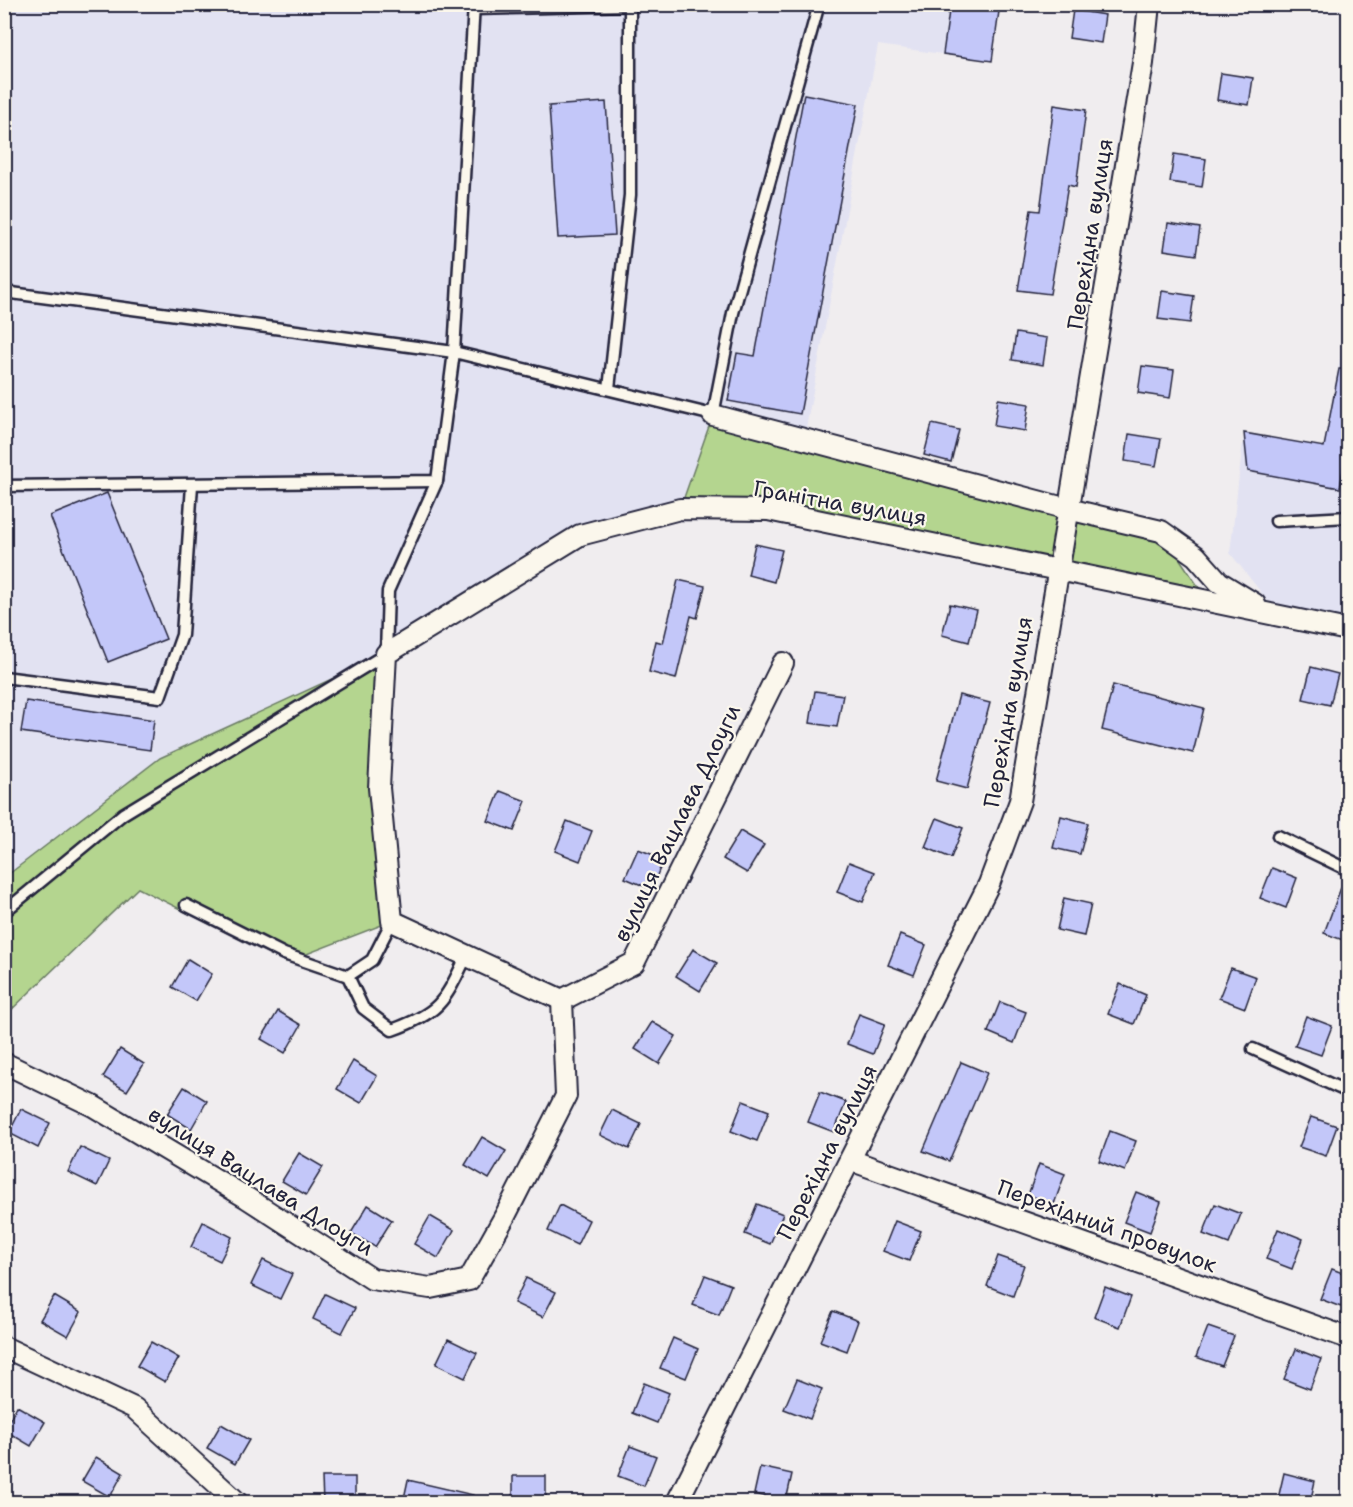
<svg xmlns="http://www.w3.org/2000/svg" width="1353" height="1507" font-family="'Shantell Sans',sans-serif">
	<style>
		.built { fill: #e2e2f2 }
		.green { fill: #b4d58f; stroke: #6b7c65; stroke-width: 1.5 }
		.building { fill: #c3c7f9; stroke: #22223b; stroke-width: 1.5 }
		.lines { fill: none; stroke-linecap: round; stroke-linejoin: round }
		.service-casing { stroke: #22223b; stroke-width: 15 }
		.minor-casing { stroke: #22223b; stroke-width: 24 }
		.service { stroke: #fbf7ec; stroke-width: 10 }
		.minor { stroke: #fbf7ec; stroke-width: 20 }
		.labels { text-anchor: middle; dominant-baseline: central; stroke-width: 4.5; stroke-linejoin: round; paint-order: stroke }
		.street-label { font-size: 22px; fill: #22223b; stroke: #fbf7ec }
	</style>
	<rect width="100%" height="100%" fill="#f0edef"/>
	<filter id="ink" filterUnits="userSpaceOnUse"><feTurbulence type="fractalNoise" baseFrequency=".0167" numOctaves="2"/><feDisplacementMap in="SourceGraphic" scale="12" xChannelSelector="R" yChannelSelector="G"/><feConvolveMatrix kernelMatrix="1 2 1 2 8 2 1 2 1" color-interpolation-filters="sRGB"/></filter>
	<g filter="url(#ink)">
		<!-- built -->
		<g class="built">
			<path d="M5,5H1000L992,61L878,45L804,439L680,509L580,535L386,654L160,758L5,877Z"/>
			<path d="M1348,314V630L1279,615L1230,553L1244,433L1324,447Z"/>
		</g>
		<!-- green -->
		<g class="green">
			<path d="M713,415L1161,531L1208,601L864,529L680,509Z"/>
			<path d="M386,654L379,788L392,921L286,962L138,888L5,1016V877L160,758Z"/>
		</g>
		<!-- building -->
		<g class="building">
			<path d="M950,4H1000L992,61L943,54Z"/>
			<path d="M1073,10L1105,15L1101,43L1069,38Z"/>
			<path d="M1221,73L1253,78L1249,105L1217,100Z"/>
			<path d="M804,94L858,104L800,414L728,401L737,353L755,356Z"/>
			<path d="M606,102L615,235L558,238L549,106Z"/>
			<path d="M1054,105L1086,110L1076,187L1068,185L1050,294L1018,290L1031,210L1040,211Z"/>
			<path d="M1174,154L1206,159L1202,187L1170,182Z"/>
			<path d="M1168,223L1200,228L1196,255L1164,250Z"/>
			<path d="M1162,291L1194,296L1190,323L1158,319Z"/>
			<path d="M1016,333L1047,338L1043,365L1012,360Z"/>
			<path d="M1142,366L1174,370L1170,398L1138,393Z"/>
			<path d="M1339,369H1348V439L1340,488L1248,471L1244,433L1324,447Z"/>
			<path d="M998,399L1029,404L1025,431L994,426Z"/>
			<path d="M932,424L959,430L951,462L924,455Z"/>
			<path d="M1129,434L1161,439L1156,466L1125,461Z"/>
			<path d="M107,493L166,639L108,662L50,516Z"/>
			<path d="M755,544L782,550L774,582L748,575Z"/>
			<path d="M678,580L705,586L697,618L691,616L676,679L649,672L656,641L663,643Z"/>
			<path d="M950,604L977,610L969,642L942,635Z"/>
			<path d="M1311,667L1338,674L1330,705L1303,699Z"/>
			<path d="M1113,685L1204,708L1193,753L1102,730Z"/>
			<path d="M815,691L843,695L837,727L810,723Z"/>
			<path d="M959,695L990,703L967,789L936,781Z"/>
			<path d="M26,701L154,720L150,750L21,732Z"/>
			<path d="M500,791L526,801L514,831L488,821Z"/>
			<path d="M1061,816L1088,823L1080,854L1053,848Z"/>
			<path d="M937,818L963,828L951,858L925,847Z"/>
			<path d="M567,821L592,831L580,861L555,851Z"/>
			<path d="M740,831L764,845L747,873L723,859Z"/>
			<path d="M638,849L664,859L651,889L625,878Z"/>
			<path d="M849,862L875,872L863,902L837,892Z"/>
			<path d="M1272,868L1297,878L1286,908L1260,898Z"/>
			<path d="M1345,877H1348V942L1324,933Z"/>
			<path d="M1064,898L1091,904L1084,936L1057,930Z"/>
			<path d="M900,935L926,945L914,975L888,965Z"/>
			<path d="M693,949L717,963L700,991L676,976Z"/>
			<path d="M188,959L212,974L196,1001L172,987Z"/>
			<path d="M1231,968L1256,977L1245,1008L1219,998Z"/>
			<path d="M1120,984L1146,995L1134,1024L1108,1014Z"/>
			<path d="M1000,1002L1026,1012L1014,1043L988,1032Z"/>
			<path d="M278,1011L301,1025L285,1053L261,1039Z"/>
			<path d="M859,1014L885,1024L873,1054L847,1044Z"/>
			<path d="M1306,1016L1332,1026L1321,1055L1295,1046Z"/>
			<path d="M652,1022L676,1036L659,1064L635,1049Z"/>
			<path d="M120,1049L144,1064L127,1091L103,1077Z"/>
			<path d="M353,1061L377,1076L361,1103L337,1089Z"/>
			<path d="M961,1062L987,1073L949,1161L923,1151Z"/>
			<path d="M184,1087L207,1101L191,1129L167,1114Z"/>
			<path d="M820,1092L846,1102L834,1132L808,1122Z"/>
			<path d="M743,1101L769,1111L757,1141L731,1131Z"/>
			<path d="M21,1109L50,1123L38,1148L9,1133Z"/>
			<path d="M612,1110L641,1124L629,1149L600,1135Z"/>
			<path d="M1311,1117L1337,1126L1326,1156L1299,1147Z"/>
			<path d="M1110,1131L1136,1141L1125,1171L1099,1161Z"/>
			<path d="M482,1137L506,1151L489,1179L465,1165Z"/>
			<path d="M80,1147L109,1161L97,1186L68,1172Z"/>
			<path d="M299,1153L323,1167L306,1195L282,1181Z"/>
			<path d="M1039,1164L1065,1174L1054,1204L1028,1195Z"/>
			<path d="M1136,1192L1161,1202L1150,1232L1124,1222Z"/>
			<path d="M757,1204L783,1214L770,1244L745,1234Z"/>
			<path d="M1215,1204L1241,1214L1229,1244L1203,1234Z"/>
			<path d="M368,1205L392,1220L375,1247L351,1233Z"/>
			<path d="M560,1205L589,1220L577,1245L548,1231Z"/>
			<path d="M430,1216L454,1230L438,1258L414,1244Z"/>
			<path d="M895,1221L921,1231L909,1261L883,1251Z"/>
			<path d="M203,1222L232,1237L220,1261L191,1247Z"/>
			<path d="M1278,1229L1303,1239L1292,1269L1266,1259Z"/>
			<path d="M998,1256L1024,1265L1013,1296L987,1286Z"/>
			<path d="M263,1260L292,1274L280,1299L251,1285Z"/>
			<path d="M1332,1269L1348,1275V1289L1341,1307L1320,1299Z"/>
			<path d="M705,1275L731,1285L719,1315L693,1305Z"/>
			<path d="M526,1278L556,1292L543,1317L514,1303Z"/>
			<path d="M1105,1287L1131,1297L1120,1327L1094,1317Z"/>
			<path d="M325,1294L355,1308L342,1333L313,1319Z"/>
			<path d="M54,1296L81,1312L68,1336L40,1320Z"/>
			<path d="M833,1311L858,1321L847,1351L820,1341Z"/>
			<path d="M1208,1327L1234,1336L1222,1366L1196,1357Z"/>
			<path d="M673,1338L698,1349L686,1378L660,1368Z"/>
			<path d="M448,1339L477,1353L465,1378L436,1364Z"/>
			<path d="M151,1342L179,1358L165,1382L137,1366Z"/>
			<path d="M1296,1349L1321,1359L1310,1389L1284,1379Z"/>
			<path d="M797,1379L822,1389L810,1419L784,1409Z"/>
			<path d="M644,1383L669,1393L657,1423L632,1413Z"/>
			<path d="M17,1406L45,1422L31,1446L4,1430Z"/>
			<path d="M221,1424L249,1440L235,1464L207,1448Z"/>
			<path d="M630,1446L656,1456L644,1486L618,1476Z"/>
			<path d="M96,1457L123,1473L110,1497L82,1481Z"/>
			<path d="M760,1467L792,1474L786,1501L754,1494Z"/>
			<path d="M1284,1473L1315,1481L1310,1503H1277Z"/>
			<rect x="513" y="1476" width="33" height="27"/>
			<path d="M322,1477H355V1503H323Z"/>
			<path d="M408,1480L473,1495L472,1503H403Z"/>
		</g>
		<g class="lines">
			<defs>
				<g id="service">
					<path d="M474,9L630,5V195L609,389"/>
					<path d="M4,292L454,352L713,415L733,313L819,4"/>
					<path d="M4,486L437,481L454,352L474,4"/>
					<path d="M1276,521L1348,517"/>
					<path d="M4,677L160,697L182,635L192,485"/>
					<path d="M1278,836L1348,870"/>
					<path d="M186,905L284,954L348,976L372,960L392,921"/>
					<path d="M4,912L123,814L386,654L388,591L437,481"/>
					<path d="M348,976L363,1008L392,1030C442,1012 445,1000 467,955"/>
					<path d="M1253,1049L1348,1092"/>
				</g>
				<g id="minor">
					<path d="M713,415L1068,509L1161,531L1196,556L1219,582L1255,604"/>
					<path d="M562,1000L392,921L379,788L386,654L580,535L680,509L768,510L1348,630"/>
					<path d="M4,1063L93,1106L247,1198L372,1279L430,1288L469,1280L505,1216L566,1096L562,1000L634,963L783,663"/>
					<path d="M850,1160L1348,1338"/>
					<path d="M4,1347L134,1408L237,1502"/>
					<path d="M677,1502L989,884L1020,801L1143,63L1149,4"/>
				</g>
			</defs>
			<!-- service casing -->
			<use href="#service" class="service-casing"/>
			<!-- minor casing -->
			<use href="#minor" class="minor-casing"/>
			<!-- service -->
			<use href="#service" class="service"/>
			<!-- minor -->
			<use href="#minor" class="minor"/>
		</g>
	</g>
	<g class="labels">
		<!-- street labels -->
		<g class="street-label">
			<text transform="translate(1090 234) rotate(-81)">Перехідна вулиця</text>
			<text transform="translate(840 503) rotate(10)">Гранітна вулиця</text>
			<text transform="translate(1008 712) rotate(-80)">Перехідна вулиця</text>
			<text transform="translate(677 823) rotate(-64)">вулиця Вацлава Длоуги</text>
			<text transform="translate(827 1152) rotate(-63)">Перехідна вулиця</text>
			<text transform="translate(261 1181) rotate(32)">вулиця Вацлава Длоуги</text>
			<text transform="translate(1107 1226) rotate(20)">Перехідний провулок</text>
		</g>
	</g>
	<!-- margin -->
	<rect width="1353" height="1507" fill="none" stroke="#fbf7ec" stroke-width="24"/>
	<rect x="12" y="12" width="1329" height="1483" fill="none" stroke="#22223b" stroke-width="2" filter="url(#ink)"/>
</svg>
